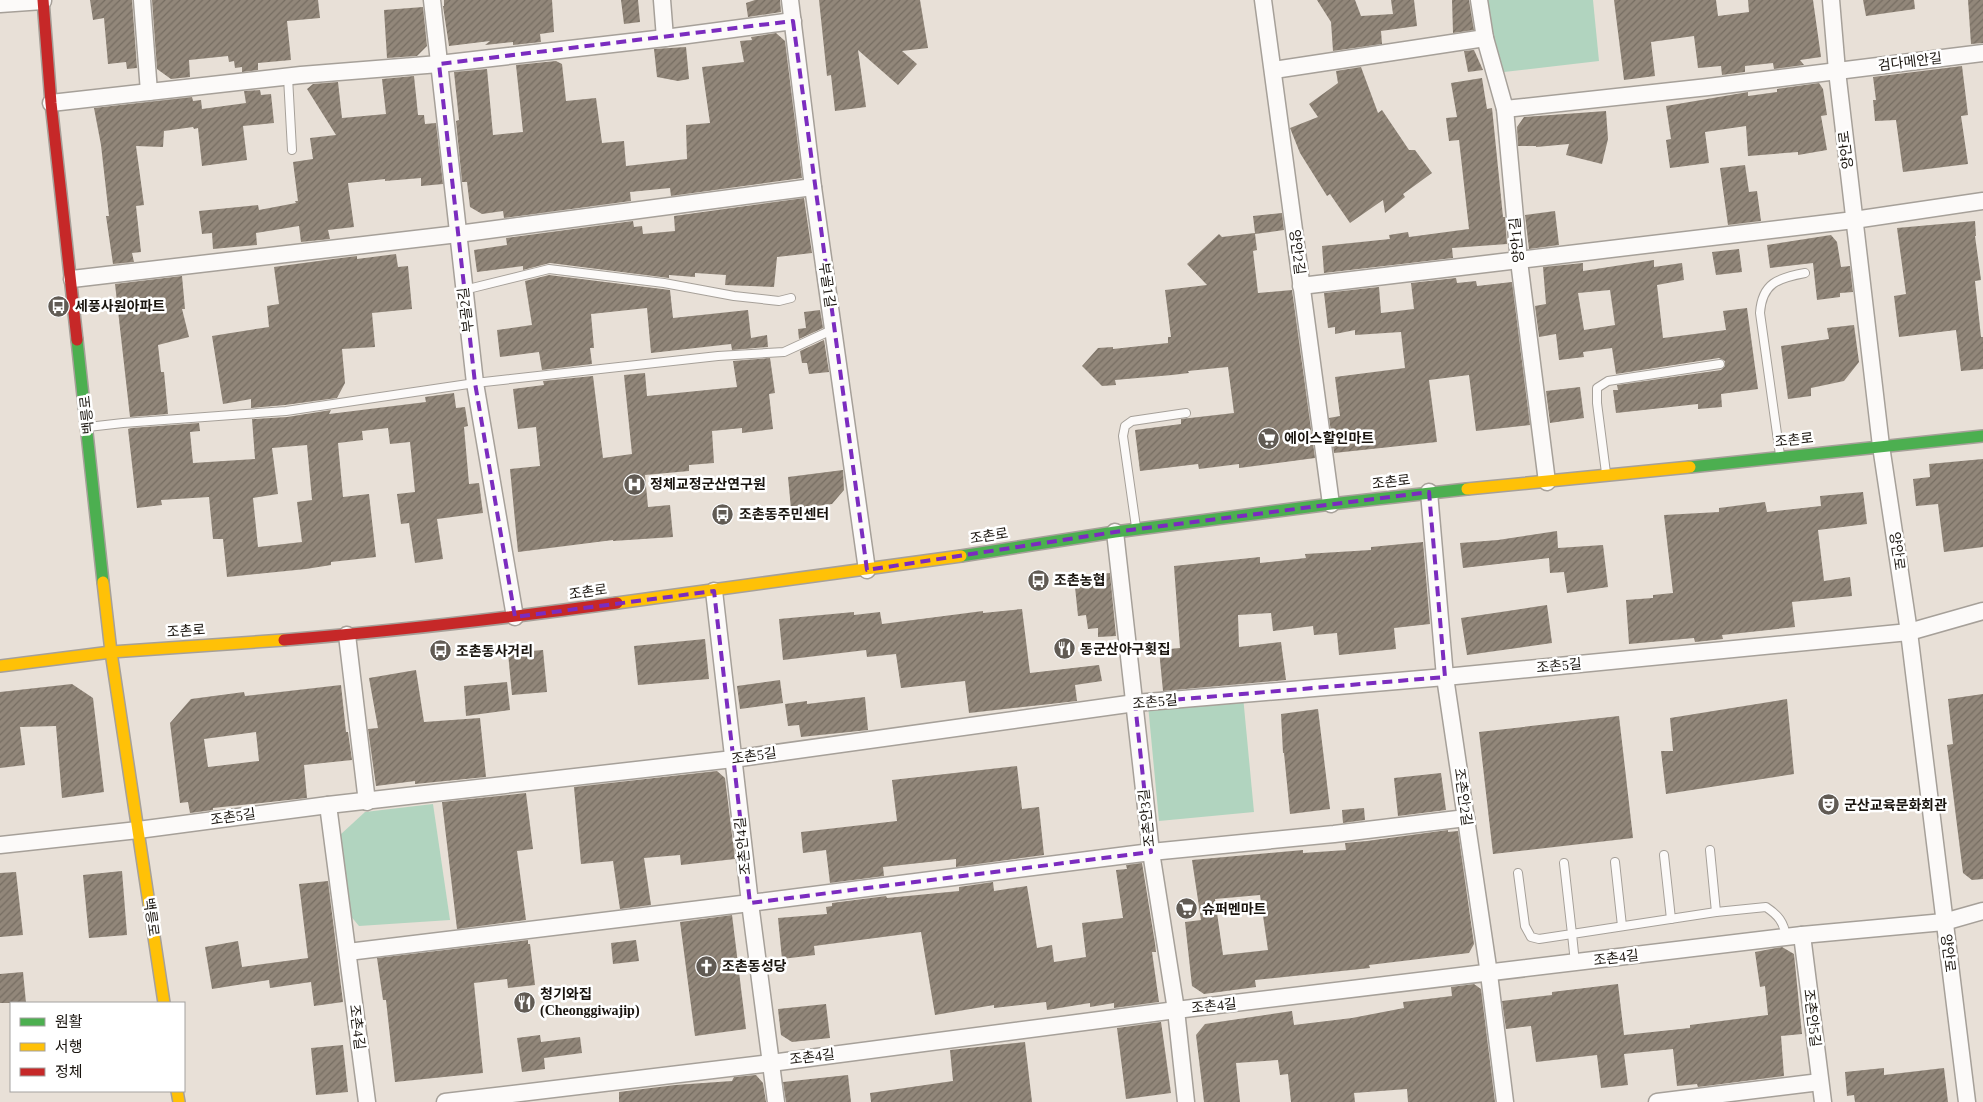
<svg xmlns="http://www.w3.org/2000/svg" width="1983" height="1102" font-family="'Times New Roman','Noto Sans KR',serif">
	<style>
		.park { fill: #b1d4bf }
		.building { fill: url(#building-hatch); fill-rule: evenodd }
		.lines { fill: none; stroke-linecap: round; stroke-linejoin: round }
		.lane-casing { stroke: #a6a099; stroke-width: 10 }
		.street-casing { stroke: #a6a099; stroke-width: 19 }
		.fast-casing { stroke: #a6a099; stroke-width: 14 }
		.slow-casing { stroke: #a6a099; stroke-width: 14 }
		.jam-casing { stroke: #a6a099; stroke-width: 14 }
		.lane { stroke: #fcfaf9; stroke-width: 8 }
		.street { stroke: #fcfaf9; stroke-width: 16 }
		.fast { stroke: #4caf50; stroke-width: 11 }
		.slow { stroke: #ffc107; stroke-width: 11 }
		.jam { stroke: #c62828; stroke-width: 11 }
		.marked { fill: none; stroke: #7b2cbf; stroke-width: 4; stroke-dasharray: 10 6; stroke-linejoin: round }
		.labels { text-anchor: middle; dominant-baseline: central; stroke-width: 5; stroke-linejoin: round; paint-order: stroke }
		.street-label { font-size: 14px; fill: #19140e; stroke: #fff }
		.poi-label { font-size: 14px; font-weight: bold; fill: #19140e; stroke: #fff; text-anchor: start }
	</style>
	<defs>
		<pattern id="building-hatch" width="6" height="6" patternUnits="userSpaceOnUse" patternTransform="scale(1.25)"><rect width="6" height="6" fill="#92877a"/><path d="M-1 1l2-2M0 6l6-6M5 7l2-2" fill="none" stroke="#766d62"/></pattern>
	</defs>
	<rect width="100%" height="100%" fill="#e8e0d7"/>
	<!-- park -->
	<g class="park">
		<path d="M1487,0H1593L1599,61L1495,73Z"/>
		<path d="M1243,696L1254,812L1159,821L1148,705Z"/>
		<path d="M433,804L450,920L359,926L349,914L340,835L365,812Z"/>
	</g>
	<!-- building -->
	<g class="building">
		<path d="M90,0H132L137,68L127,69L126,62L108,64L104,18L93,20Z"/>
		<path d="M152,0H318L320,18L287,21L291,60L258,63V70L242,72V67L235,68L234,61L229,62L228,56L189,60L190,77L171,79L157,69Z"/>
		<path d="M444,0H552L554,32L540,34L541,42L513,45V42L485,45L490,41L449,46L443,6H444Z"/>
		<path d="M621,0H638L640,22L624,24Z"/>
		<path d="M755,0H780L781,12L748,17L746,3Z"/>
		<path d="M819,0H920L928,48L902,51L917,64L898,85L858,50L866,107L835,111L831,75L827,76Z"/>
		<path d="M1317,0H1355L1361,16L1393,14L1391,0H1414L1417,26L1381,31L1382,44L1333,51L1331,22Z"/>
		<path d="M1452,0H1469L1474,30L1453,33Z"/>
		<path d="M1614,0H1716L1718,16L1749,12L1748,0H1813L1821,57L1800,60L1804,65L1774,69L1773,63L1745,66V72L1722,75L1721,66L1698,68L1694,36L1651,42L1655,76L1624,80Z"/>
		<path d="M1863,0H1914L1915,9L1866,16Z"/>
		<path d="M1968,0H1983V43L1971,44Z"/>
		<path d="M423,7L427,46L417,56L387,58L384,10Z"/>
		<path d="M776,33L785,41L802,178L671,196L670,188L630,192L631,201L504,218L503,211L482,214L470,207L467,182H462L456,121L459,120L454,72L487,69L493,135L523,132L516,65L556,61L562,64L566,101L596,98L602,143L624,141L626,166L687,159L686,125L710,123L702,67L744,62L740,41L752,40L751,37Z"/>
		<path d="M686,47L689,79L678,81L657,77L654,49Z"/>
		<path d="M1474,50L1483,70L1468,72L1464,51Z"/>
		<path d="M1962,66L1968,115L1961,116L1968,164L1903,172L1896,120L1875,121L1873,100H1876L1873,77Z"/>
		<path d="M1361,67L1378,113L1382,110L1409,150H1415L1432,173L1403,194L1405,197L1385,213L1383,200L1350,223L1330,194L1327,196L1300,153L1290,128L1318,117L1309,104L1338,83L1336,71Z"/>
		<path d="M414,76L418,115H424L425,124L436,123L443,184L421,186V178L385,181V179L348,183L354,227L328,230L330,239L301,242L299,226L256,233L257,245L213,249L212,233L202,234L199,211L258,205L259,210L296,203L295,201H298L293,162L313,159L310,138L336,135L307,89L313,84L338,82L342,118L386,114L382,79Z"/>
		<path d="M1482,78L1487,109L1492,108L1503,217H1505L1507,244L1452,248L1453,258L1324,273L1322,246L1390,239L1389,235L1408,232L1409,237L1469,229L1459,140L1449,141L1446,118L1457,117L1451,83Z"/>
		<path d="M1819,83L1823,89L1827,115L1821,116L1827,150L1798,155V152L1748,156L1746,126L1705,132L1709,163L1670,168L1666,140L1671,139L1666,106L1748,92V96L1777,92V89Z"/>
		<path d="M260,90L261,95L271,94L274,123L243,126L247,160L202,166L198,128L194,129L193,127L164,131L163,147L136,146L144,205L136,206L141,252L132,253L134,262L113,264L106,216H109L101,145L94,108L192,97L193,101L201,100L202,109L246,103L244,91Z"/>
		<path d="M1606,111L1608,139L1602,164L1566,155L1569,144L1536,147V146H1518L1517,127L1524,117Z"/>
		<path d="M1745,165L1749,192L1757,191L1761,221L1728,225L1720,168Z"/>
		<path d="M804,198L812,253L777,257L774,287L725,285L726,275L695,273V277L669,275V278L550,263L523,270V266L477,272L474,250L507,245L506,238L633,221L634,227L642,226L643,234L675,231L674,216Z"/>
		<path d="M1555,211L1559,245L1529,249L1525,215Z"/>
		<path d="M1282,213L1284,230L1255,234L1257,250L1253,251L1258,293L1292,290L1315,458L1239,468V464L1199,469L1198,464L1140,471L1135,430L1181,424V419L1234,413L1228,367L1188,371L1189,373L1172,375L1115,380L1116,385L1102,386L1082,366L1098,348L1113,347V349L1168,343V337H1171L1165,290L1207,285L1187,264L1219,234L1222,237L1255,233L1253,216Z"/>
		<path d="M1975,221L1976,236H1975L1981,280L1975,281L1981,337H1983V369L1961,371L1956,330L1899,337L1894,296L1906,294L1897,228Z"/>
		<path d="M1831,235L1837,242L1841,267L1850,266L1853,292L1840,293V297L1817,300L1813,263L1770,268L1767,245Z"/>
		<path d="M1739,249L1742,272L1716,275L1712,252Z"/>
		<path d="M396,254L398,267L408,266L412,309L372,313L375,347L342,349L345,383L337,398L285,405L251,408V399L223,404L212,336L269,327L267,306L279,304L274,267L333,259L357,256V259Z"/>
		<path d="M1654,260V267L1682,263L1684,280L1657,285L1663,338L1726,330L1723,311L1747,308L1758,389L1721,394L1722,407L1698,409V404L1616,413L1613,390H1618L1617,385L1721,370L1725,366V361L1719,358L1616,374L1612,348L1583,352L1584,357L1559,360L1556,334L1539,337L1535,306L1546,304L1543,267L1583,263V271ZM1610,290L1615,325L1584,330L1578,293Z"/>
		<path d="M549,275L670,290L673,318L748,310L751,338L767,335L768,347L732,350L731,344L651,353L647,308L591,314L594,348H590L592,364L542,370L539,352L500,357L497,330L532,325L525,281Z"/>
		<path d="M182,276L185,309H182L189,337L158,345L161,372H164L168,414L130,417L115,284Z"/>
		<path d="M1456,278L1457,283L1476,281L1477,286L1512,282L1530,425L1476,431L1469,375L1429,380L1437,442L1334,453L1329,418L1340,416L1335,377L1405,368L1401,332L1355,335V330L1335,334V327L1328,328L1324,293L1379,287L1381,313L1414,309L1411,283Z"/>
		<path d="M820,310L823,328L799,339L798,329L806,328L804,312Z"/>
		<path d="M1854,325L1859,362L1844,381L1811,388V396L1788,399L1781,346L1829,339L1827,328Z"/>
		<path d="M824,340L829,372L809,374L807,363H802L800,351Z"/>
		<path d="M770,358L775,393L769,394L773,429L742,433V428L712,431L714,463L689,465V471L645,475L648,507L670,505L673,537L613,541V540L518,552L510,469L540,466L536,427L518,429L513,389L544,385L543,381L593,376L603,458L632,454L624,375L645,373L647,396L737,387L733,361Z"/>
		<path d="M1580,387L1584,418L1550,423L1546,391Z"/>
		<path d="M454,393L456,408L465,407L468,426L464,427L469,484L479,483L483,513L437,519L443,559L415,563L409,523L401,524L397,494L415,492L410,442L390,444L388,428L362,431L363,440L338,443L343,497L369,494L376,557L331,562V565L306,569L227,577L223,539H213L209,497L161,500L162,505L137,508L128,429L131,428L199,423L200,431L190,432L193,463L255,459L252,419L287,417L331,410L329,414L426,402L425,397ZM307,445L312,500L297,502L302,542L258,547L253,498L278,494L272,448Z"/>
		<path d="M1983,459V547L1944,552L1938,504L1916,506L1913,479L1930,477L1929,464Z"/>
		<path d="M843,470L844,490L832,504L791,509L788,477Z"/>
		<path d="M1863,492L1867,524L1818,530L1824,581L1850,577L1852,596L1792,602L1795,627L1722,635L1723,639L1695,642L1694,638L1629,644L1626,600L1653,598V595L1673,593L1664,515L1719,512V508L1765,502L1767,512L1821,506L1820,496Z"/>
		<path d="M1557,531L1558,548L1603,545L1608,587L1567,593L1564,572L1550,573L1549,558L1463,568L1460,543L1498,540Z"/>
		<path d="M1423,542L1430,624L1394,628L1396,649L1339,655L1337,633L1314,635L1313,626L1273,631L1271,613L1238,615L1239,647L1281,642L1286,680L1163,691L1159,650L1180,648L1174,566L1260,557V563L1306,558L1305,554L1371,550V547Z"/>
		<path d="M1110,573L1116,636L1098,637V628L1088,629L1086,615L1078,616L1074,577Z"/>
		<path d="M1547,605L1552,643L1467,655L1461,618Z"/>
		<path d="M1022,609L1030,673L1099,665L1102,681L1075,685L1077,701L969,713L965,681L901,688L896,654L867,657L866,650L783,660L779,619L854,612V615L880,612L882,624L983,611V613Z"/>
		<path d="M705,639L709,679L638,685L634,646Z"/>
		<path d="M543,650L547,692L512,695L508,653Z"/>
		<path d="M416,670L424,722L480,718L486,777L415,784V781L376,786L368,729L378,728L369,678Z"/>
		<path d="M780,680L783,703L740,709L737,686Z"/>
		<path d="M507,682L510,710L466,716L464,686Z"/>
		<path d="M72,684L93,698L104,792L62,798L56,726L20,727L25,765L0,768V692Z"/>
		<path d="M341,685L346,732H348L352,760L304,765L307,798L213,808V810L190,813L188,802L180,803L170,723L191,699L244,692L245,696ZM256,732L259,761L208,767L204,739Z"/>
		<path d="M1983,694V879L1972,880L1963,873L1947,745L1953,744L1948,699Z"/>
		<path d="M865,697L868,730L801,737L799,725L788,726L785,704L807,701V704Z"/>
		<path d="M1787,699L1794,774L1666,794L1661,751H1673L1670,718Z"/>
		<path d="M1318,709L1330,809L1290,814L1284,753H1283L1281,714Z"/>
		<path d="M1619,716L1633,838L1493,854L1479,732Z"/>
		<path d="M1017,766L1022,809L1039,807L1044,855L956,867V859L883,867L884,876L830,883L826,850L803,853L801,832L897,821L892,780Z"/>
		<path d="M717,771L725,778L735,859L681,865L680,855L644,858L651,905L620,909L613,861L581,864L574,787Z"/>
		<path d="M1441,773L1446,810L1398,816L1394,778Z"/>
		<path d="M526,793L533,849L517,851L526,920L457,929L442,802Z"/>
		<path d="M1364,808L1365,820L1343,823L1342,810Z"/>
		<path d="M1448,830V832L1458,831L1474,944L1469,953L1369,965L1370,968L1255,980L1256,987L1204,994L1192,986L1185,922L1201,920L1192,860L1303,850V853L1346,850L1345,843L1367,841ZM1260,895L1268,950L1223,955L1215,899Z"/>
		<path d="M1142,863L1155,943L1156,952H1152L1159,1002L1114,1008V1003L1090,1007V1003L1047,1010L1046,1002L994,1008V1005L935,1015L921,932L814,946L815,955L782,959L778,918L827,914L826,907L832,906V903L886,896L887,898L959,891V887L993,882L994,891L1027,886L1037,948L1052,945L1054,962L1086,957L1082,923L1123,918L1116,870L1127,869L1126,865Z"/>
		<path d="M122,871L127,935L89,938L83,875Z"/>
		<path d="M16,872L23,935L0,937V873Z"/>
		<path d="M328,881L343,1002L314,1006L311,982L270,988L269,980L212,989L205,947L238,941L242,967L308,958L299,884Z"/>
		<path d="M732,915L746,1029L695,1036L680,922Z"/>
		<path d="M528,940V944H530L535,985L508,988L507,979L474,983L483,1073L395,1082L386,1000H383L377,958Z"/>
		<path d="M636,940L639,961L613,964L611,943Z"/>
		<path d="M1782,947L1794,954L1802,1034L1781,1036L1784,1076L1698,1087L1697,1084L1677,1086L1673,1049L1624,1054L1628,1085L1601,1088L1597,1055L1536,1062L1531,1026L1506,1029L1502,1001L1552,995V992L1618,984L1624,1035L1690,1028V1025L1768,1015L1765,986L1760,987L1755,952Z"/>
		<path d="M23,972L26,1003H0V974Z"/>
		<path d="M1474,984L1481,989L1495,1102H1408L1407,1089L1354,1093L1355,1102H1291L1288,1074L1280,1075L1278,1060L1236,1063L1240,1102H1204L1196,1035L1205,1024L1292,1011L1294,1025L1352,1018L1404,1008L1403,1002L1452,996L1451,987Z"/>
		<path d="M826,1004L830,1038L792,1042L781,1035L778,1009Z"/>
		<path d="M1161,1022L1171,1093L1126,1099L1117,1028Z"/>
		<path d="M540,1035L541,1042L580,1037L582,1053L544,1058L545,1069L522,1072L517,1038Z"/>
		<path d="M1025,1042L1032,1102H871L870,1093L953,1081L950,1050Z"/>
		<path d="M343,1045L348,1092L316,1095L311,1048Z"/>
		<path d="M1884,1068V1075L1944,1068L1948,1102H1855L1854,1095L1847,1096L1845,1072Z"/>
		<path d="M756,1075L763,1083L766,1102H619V1092L675,1085L732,1081L734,1077Z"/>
		<path d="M848,1075L851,1102H786L783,1082Z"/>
	</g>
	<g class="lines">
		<defs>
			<g id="lane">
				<path d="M288,77L292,150"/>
				<path d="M464,290L549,269L664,283L734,296L779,301L791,298"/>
				<path d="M88,427L123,423L286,411L475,383L718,356L784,352L834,329"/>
				<path d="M1780,455L1760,313C1762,283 1778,278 1805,273"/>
				<path d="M1606,473L1597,403V388L1608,381L1720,364"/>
				<path d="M1136,527L1123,436L1125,426L1132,421L1186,413"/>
				<path d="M1710,850L1716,912"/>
				<path d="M1664,855L1671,919"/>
				<path d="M1615,862L1622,926"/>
				<path d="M1518,873L1525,926L1531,937L1539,939L1572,934L1564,863"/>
				<path d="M1575,963L1572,934L1716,912L1766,907C1778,915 1784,922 1786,937"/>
			</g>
			<g id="street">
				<path d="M142,0L149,92"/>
				<path d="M432,0L475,383L515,617"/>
				<path d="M662,0L665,38"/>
				<path d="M790,0L813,187L867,570"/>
				<path d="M1263,0L1331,504"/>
				<path d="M1479,0L1485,38L1505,109L1519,261L1547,482"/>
				<path d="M1831,0L1837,71L1881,446L1909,632L1967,1102"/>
				<path d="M0,4L43,1"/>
				<path d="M1274,70L1485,38"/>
				<path d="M51,103L301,75L439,64L665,38L793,21"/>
				<path d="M1505,109L1708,87L1983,53"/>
				<path d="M72,279L458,234L813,187"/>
				<path d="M1301,286L1854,220L1983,201"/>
				<path d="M1429,492L1445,677L1489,974L1505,1102"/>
				<path d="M1115,532L1151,852L1176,1010L1186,1102"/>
				<path d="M714,591L750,903L776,1102"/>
				<path d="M347,635L367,802"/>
				<path d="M328,805L367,1102"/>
				<path d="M0,845L138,830L328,805L733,759L1135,703L1445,677L1909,632L1983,611"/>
				<path d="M1802,935L1823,1102"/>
				<path d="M348,952L750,903L1151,852L1334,834L1466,818"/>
				<path d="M445,1102L771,1063L1176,1010L1802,935L1944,922L1983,911"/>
				<path d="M1657,1102L1820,1082"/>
			</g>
			<g id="fast">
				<path d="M77,340L103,582"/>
				<path d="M1690,467L1983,436"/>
				<path d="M961,556L1115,532L1331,504L1467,489"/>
			</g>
			<g id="slow">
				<path d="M1467,489L1690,467"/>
				<path d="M103,582L111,652L164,1003"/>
				<path d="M617,603L961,556"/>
				<path d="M0,666L111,652L284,640"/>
				<path d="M177,1091L179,1102"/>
			</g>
			<g id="jam">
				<path d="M43,0L51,103L77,340"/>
				<path d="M284,640C396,631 507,618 617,603"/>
			</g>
		</defs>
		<!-- lane casing -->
		<use href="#lane" class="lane-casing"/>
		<!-- street casing -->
		<use href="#street" class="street-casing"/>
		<!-- fast casing -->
		<use href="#fast" class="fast-casing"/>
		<!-- slow casing -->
		<use href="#slow" class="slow-casing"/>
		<!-- jam casing -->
		<use href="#jam" class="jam-casing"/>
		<!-- lane -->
		<use href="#lane" class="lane"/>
		<!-- street -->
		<use href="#street" class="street"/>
		<!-- fast -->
		<use href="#fast" class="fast"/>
		<!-- slow -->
		<use href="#slow" class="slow"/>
		<!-- jam -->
		<use href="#jam" class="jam"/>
	</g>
	<!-- marked area -->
	<path class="marked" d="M793,21L867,570L1115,532L1429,492L1445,677L1135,703L1151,852L750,903L714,591L515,617L475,383L439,64Z"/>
	<!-- icons -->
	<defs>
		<symbol id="bus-disc" viewBox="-11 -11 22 22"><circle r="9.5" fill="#615b54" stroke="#fff"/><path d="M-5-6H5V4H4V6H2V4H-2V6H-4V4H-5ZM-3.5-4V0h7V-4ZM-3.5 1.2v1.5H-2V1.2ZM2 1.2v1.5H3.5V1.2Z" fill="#fff"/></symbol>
		<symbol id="supermarket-disc" viewBox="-11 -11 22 22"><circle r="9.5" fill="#615b54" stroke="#fff"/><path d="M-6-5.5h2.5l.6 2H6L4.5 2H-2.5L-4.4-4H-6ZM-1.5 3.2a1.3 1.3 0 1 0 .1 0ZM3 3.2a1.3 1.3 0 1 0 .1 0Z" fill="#fff"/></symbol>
		<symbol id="hospital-disc" viewBox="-11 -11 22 22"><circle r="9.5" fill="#615b54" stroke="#fff"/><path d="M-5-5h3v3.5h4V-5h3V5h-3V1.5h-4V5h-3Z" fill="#fff"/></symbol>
		<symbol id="restaurant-disc" viewBox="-11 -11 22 22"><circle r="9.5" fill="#615b54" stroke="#fff"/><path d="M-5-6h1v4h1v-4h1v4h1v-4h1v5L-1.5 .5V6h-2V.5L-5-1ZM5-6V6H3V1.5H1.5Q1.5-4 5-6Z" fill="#fff"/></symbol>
		<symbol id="theatre-disc" viewBox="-11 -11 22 22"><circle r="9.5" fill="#615b54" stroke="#fff"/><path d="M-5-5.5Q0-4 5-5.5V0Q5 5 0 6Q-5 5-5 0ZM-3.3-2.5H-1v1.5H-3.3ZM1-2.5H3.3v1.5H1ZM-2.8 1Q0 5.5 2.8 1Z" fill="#fff"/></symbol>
		<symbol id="church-disc" viewBox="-11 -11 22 22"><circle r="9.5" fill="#615b54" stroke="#fff"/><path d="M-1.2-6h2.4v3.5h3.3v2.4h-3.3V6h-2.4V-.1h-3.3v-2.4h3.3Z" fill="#fff"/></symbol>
	</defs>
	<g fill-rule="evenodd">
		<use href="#bus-disc" x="46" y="294" width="25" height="25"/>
		<use href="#supermarket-disc" x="1256" y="426" width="25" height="25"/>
		<use href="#hospital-disc" x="622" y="472" width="25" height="25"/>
		<use href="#bus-disc" x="710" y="502" width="25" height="25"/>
		<use href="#bus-disc" x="1026" y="568" width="25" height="25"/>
		<use href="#restaurant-disc" x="1052" y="636" width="25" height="25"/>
		<use href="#bus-disc" x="428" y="638" width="25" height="25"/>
		<use href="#theatre-disc" x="1816" y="792" width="25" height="25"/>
		<use href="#supermarket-disc" x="1174" y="896" width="25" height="25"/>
		<use href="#church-disc" x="694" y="954" width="25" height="25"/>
		<use href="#restaurant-disc" x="512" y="990" width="25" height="25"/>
	</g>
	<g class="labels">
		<!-- street labels -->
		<g class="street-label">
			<text transform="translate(1910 62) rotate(-7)">검다메안길</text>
			<text transform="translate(1846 150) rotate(-97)">양안로</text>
			<text transform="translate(1517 240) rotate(-95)">양안1길</text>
			<text transform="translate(1297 252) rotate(83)">양안2길</text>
			<text transform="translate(827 285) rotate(82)">부골1길</text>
			<text transform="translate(466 310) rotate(-97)">부골2길</text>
			<text transform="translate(87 415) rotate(-96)">백릉로</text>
			<text transform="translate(1794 440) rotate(-6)">조촌로</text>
			<text transform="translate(1391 482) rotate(-7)">조촌로</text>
			<text transform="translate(989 536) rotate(-9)">조촌로</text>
			<text transform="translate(1897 551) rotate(82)">양안로</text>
			<text transform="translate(588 592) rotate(-8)">조촌로</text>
			<text transform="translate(186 631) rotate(-4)">조촌로</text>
			<text transform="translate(1559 666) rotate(-5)">조촌5길</text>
			<text transform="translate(1155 702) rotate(-5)">조촌5길</text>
			<text transform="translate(754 756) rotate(-8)">조촌5길</text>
			<text transform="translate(1463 797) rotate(82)">조촌안2길</text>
			<text transform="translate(233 817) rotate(-8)">조촌5길</text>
			<text transform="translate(1147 818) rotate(-96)">조촌안3길</text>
			<text transform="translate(743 846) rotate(-96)">조촌안4길</text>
			<text transform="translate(151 917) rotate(82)">백릉로</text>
			<text transform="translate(1948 953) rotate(83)">양안로</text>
			<text transform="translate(1616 958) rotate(-7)">조촌4길</text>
			<text transform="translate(1214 1006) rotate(-6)">조촌4길</text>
			<text transform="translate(1812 1018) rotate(83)">조촌안5길</text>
			<text transform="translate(357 1027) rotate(83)">조촌4길</text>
			<text transform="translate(812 1057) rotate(-7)">조촌4길</text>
		</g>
		<!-- poi labels -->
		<g class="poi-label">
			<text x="75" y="306">세풍사원아파트</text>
			<text x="1284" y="438">에이스할인마트</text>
			<text x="650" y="484">정체교정군산연구원</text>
			<text x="739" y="514">조촌동주민센터</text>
			<text x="1054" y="580">조촌농협</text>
			<text x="1080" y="649">동군산아구횟집</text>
			<text x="456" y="651">조촌동사거리</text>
			<text x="1844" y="805">군산교육문화회관</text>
			<text x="1202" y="909">슈퍼멘마트</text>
			<text x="722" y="966">조촌동성당</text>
			<text x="540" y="994">청기와집<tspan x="540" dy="16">(Cheonggiwajip)</tspan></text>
		</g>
	</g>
	<!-- legend -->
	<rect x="10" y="1002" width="175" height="90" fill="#ffffff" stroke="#a3a19f"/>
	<rect x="20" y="1018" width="25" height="8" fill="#4caf50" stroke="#a3a19f"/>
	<text x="55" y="1027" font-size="15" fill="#19140e">원활</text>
	<rect x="20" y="1043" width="25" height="8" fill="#ffc107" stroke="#a3a19f"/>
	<text x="55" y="1052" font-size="15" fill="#19140e">서행</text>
	<rect x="20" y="1068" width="25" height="8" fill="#c62828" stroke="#a3a19f"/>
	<text x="55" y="1077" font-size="15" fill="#19140e">정체</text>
</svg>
